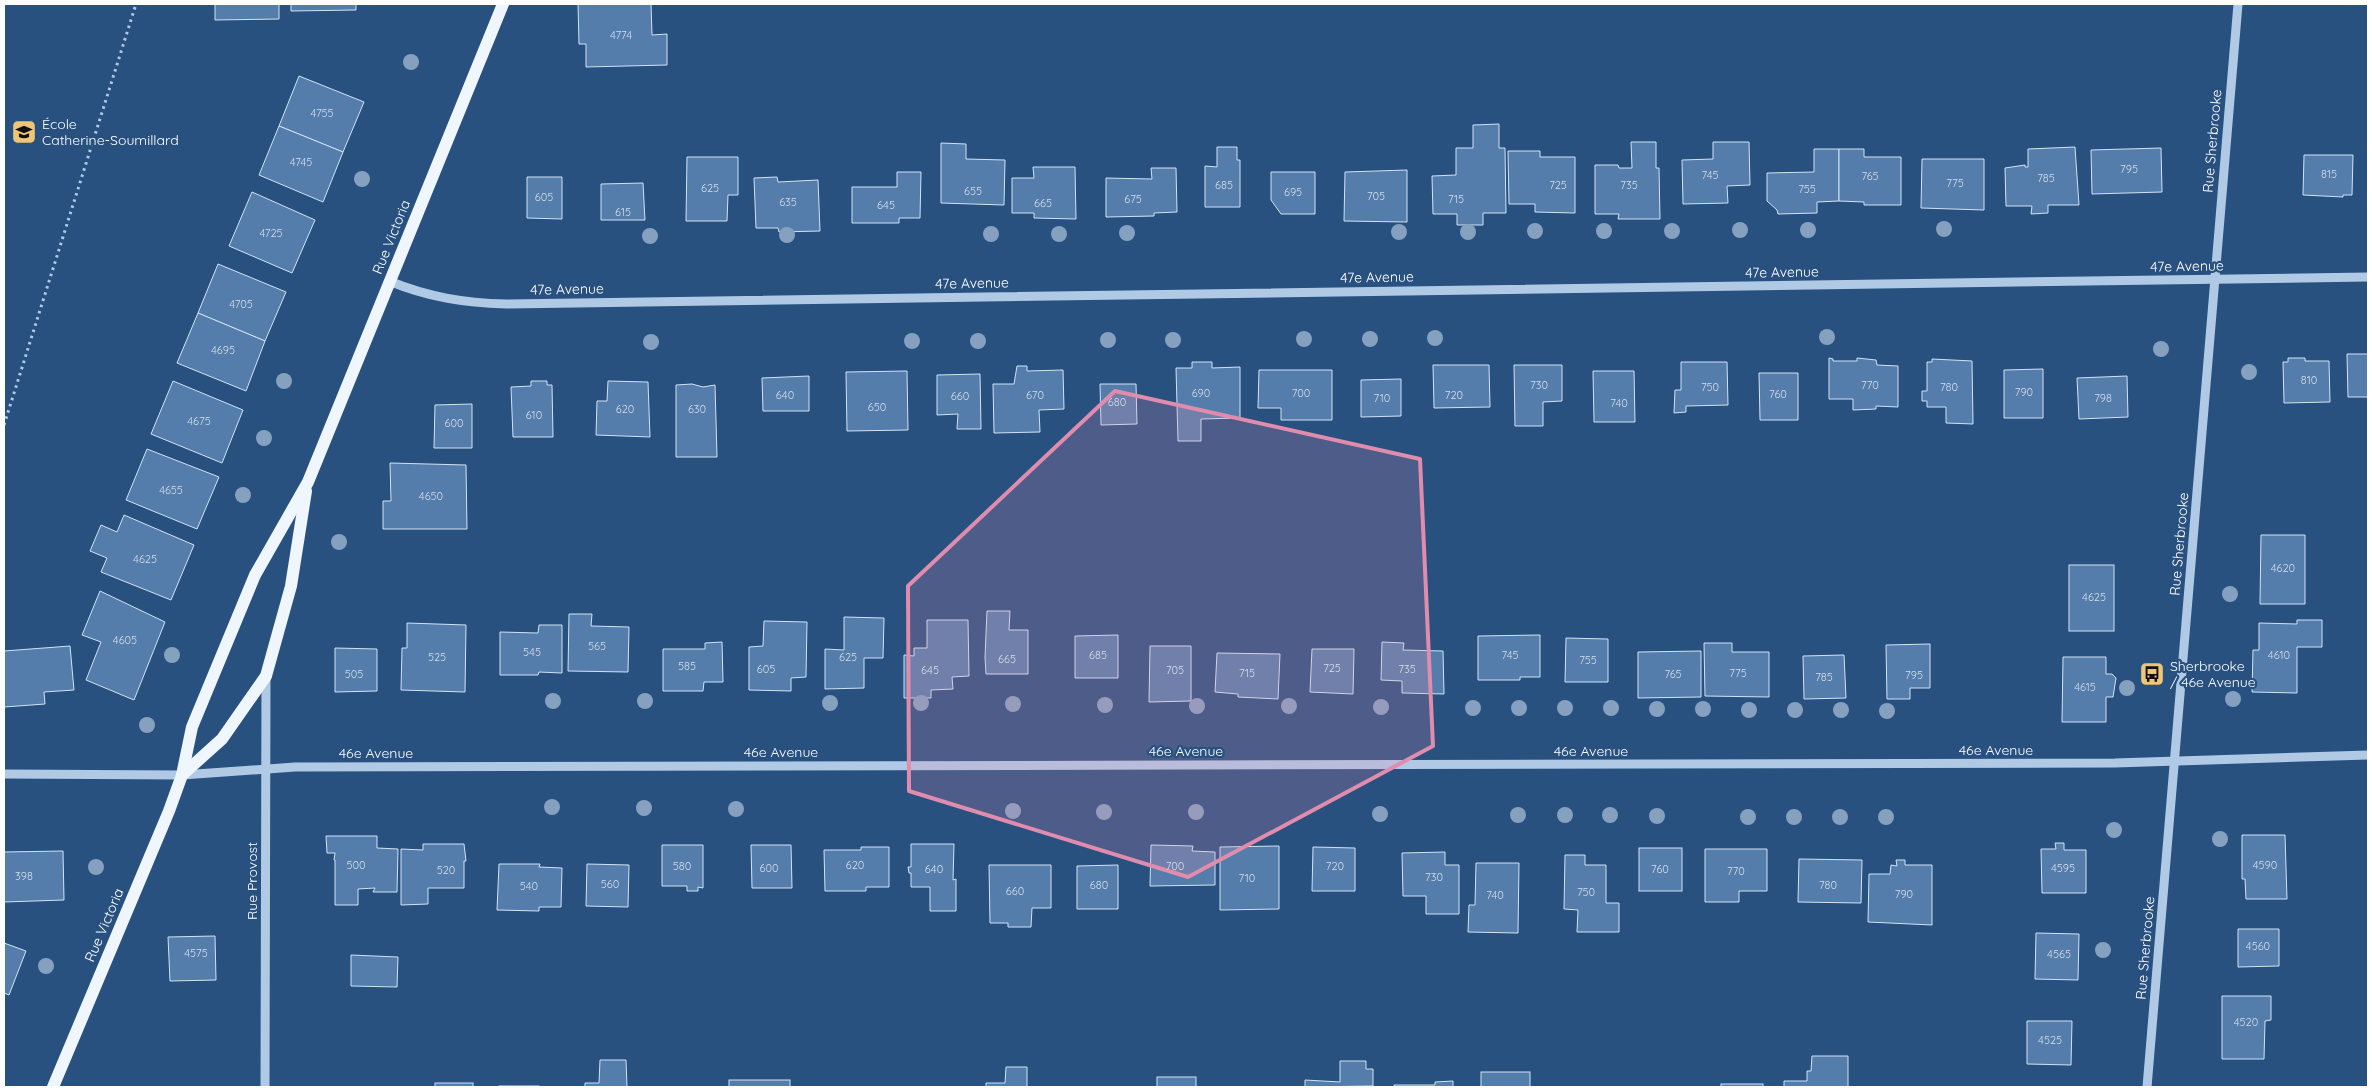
<svg xmlns="http://www.w3.org/2000/svg" width="2372" height="1091" font-family="Quicksand,sans-serif">
	<style>
		.building { fill: #557dab; stroke: #d2e3f5 }
		.lines { fill: none; stroke-linecap: round; stroke-linejoin: round }
		.path { stroke: #b0cae6; stroke-width: 3; stroke-dasharray: 2.5 4; stroke-linecap: butt }
		.minor { stroke: #b0cae6; stroke-width: 9 }
		.major { stroke: #f0f6fd; stroke-width: 12 }
		.tree { fill: #86a1c0 }
		.marked { fill: #e08cad; fill-opacity: 0.2; stroke: #e08cad; stroke-width: 4; stroke-linejoin: round }
		.labels { text-anchor: middle; dominant-baseline: central; stroke-width: 4.5; stroke-linejoin: round; paint-order: stroke }
		.number-label { font-size: 11px; fill: #d4deea }
		.poi-label { font-size: 14px; fill: #fff; stroke: #285180; text-anchor: start }
		.street-label { font-size: 14px; fill: #fff; stroke: #285180 }
	</style>
	<rect width="100%" height="100%" fill="#285180"/>
	<!-- building -->
	<g class="building">
		<path d="M215,4H279V19L215,20Z"/>
		<path d="M291,4H356V10L291,11Z"/>
		<path d="M578,4H651L652,35L667,34V65L586,67V44H579Z"/>
		<path d="M299,76L364,102L343,152L279,126Z"/>
		<path d="M1499,124V148H1505L1506,213H1483V225H1457V214H1433L1432,176L1456,175V148H1473V125Z"/>
		<path d="M279,126L343,152L323,202L259,175Z"/>
		<path d="M1631,142H1656V168H1659L1660,219H1618L1619,214H1595V165H1618L1619,168H1632Z"/>
		<path d="M1713,142H1749L1750,185L1727,186L1728,203L1683,204L1682,160L1713,159Z"/>
		<path d="M941,143L966,144V159L1005,160L1004,205L941,203Z"/>
		<path d="M1217,147H1237V160H1240V207H1205V166L1217,167Z"/>
		<path d="M2075,147L2079,205H2048V213L2031,214L2032,206H2006L2005,168L2025,165V167H2028V149Z"/>
		<path d="M2161,148L2162,192L2092,194L2091,150Z"/>
		<path d="M1814,149H1839V201L1817,202V213L1778,214L1777,210L1767,201V173L1814,172Z"/>
		<path d="M1839,149H1864V157H1901V205H1864V202L1839,201Z"/>
		<path d="M1508,151H1540V157H1575V213L1535,212V204H1509Z"/>
		<path d="M2304,155H2353L2352,195H2343V197L2303,195Z"/>
		<path d="M687,157H738V195H728L727,221H686Z"/>
		<path d="M1922,159H1984V210L1921,208Z"/>
		<path d="M1033,167H1075L1076,219L1034,218V213H1012V178H1034Z"/>
		<path d="M1151,168H1176L1177,212L1154,213V216L1106,217V178L1152,179Z"/>
		<path d="M1407,170V222L1344,221L1345,172Z"/>
		<path d="M897,172H921L920,218H899V223H852V187H897Z"/>
		<path d="M1271,172H1315V214H1281L1271,200Z"/>
		<path d="M527,177H562V219L527,218Z"/>
		<path d="M777,177L778,182L818,180L820,231L779,232L778,228H756L754,178Z"/>
		<path d="M643,183L645,220H601V184Z"/>
		<path d="M252,192L315,220L292,273L229,246Z"/>
		<path d="M218,264L286,292L265,341L198,313Z"/>
		<path d="M198,313L265,341L246,391L177,363Z"/>
		<path d="M2347,354H2368V397H2348Z"/>
		<path d="M1829,358L1833,359V361H1857V358L1876,360L1877,365L1898,366V407L1876,406V409L1853,410V399H1829Z"/>
		<path d="M2288,358H2305V361H2329L2330,402L2284,403L2283,362H2288Z"/>
		<path d="M1932,359L1972,361L1973,424L1946,423V407H1927V401H1922V391H1927V362H1932Z"/>
		<path d="M1192,362H1212V368L1240,367V418L1201,419V441H1178L1176,368H1192Z"/>
		<path d="M1681,362H1727L1728,405L1686,406V412L1674,413L1675,390H1681Z"/>
		<path d="M1433,365H1489L1490,407L1434,408Z"/>
		<path d="M1514,365H1562V401L1543,402V426H1515Z"/>
		<path d="M1017,366H1027V371L1063,370L1064,409L1039,410L1040,432L994,433L993,384H1014Z"/>
		<path d="M2043,369V418H2004V370Z"/>
		<path d="M1259,370H1332V420H1281V408H1258Z"/>
		<path d="M907,371L908,430L847,431L846,372Z"/>
		<path d="M1593,371H1634L1635,422H1594Z"/>
		<path d="M1759,373H1798V420H1760Z"/>
		<path d="M980,374L981,429H957L958,414L937,415V375Z"/>
		<path d="M809,376V411H763L762,378Z"/>
		<path d="M2127,376L2128,417L2079,419L2077,378Z"/>
		<path d="M1401,379V416L1361,417V380Z"/>
		<path d="M173,381L243,410L222,463L151,434Z"/>
		<path d="M531,381H547V385H552L553,437H513L511,387L531,386Z"/>
		<path d="M608,381L648,382L650,437L596,435L597,401H607Z"/>
		<path d="M692,384L703,387L715,385L717,457H676V385Z"/>
		<path d="M1100,384H1136L1137,424L1101,425Z"/>
		<path d="M472,404V448H434L435,405Z"/>
		<path d="M147,449L219,477L197,529L126,500Z"/>
		<path d="M390,463L466,465L467,529H383V501H391Z"/>
		<path d="M124,515L194,545L171,600L101,572L107,558L90,551L101,525L117,532Z"/>
		<path d="M2261,535H2305V604H2260Z"/>
		<rect x="2069" y="565" width="45" height="66"/>
		<path d="M100,591L165,622L134,700L86,680L101,642L82,635Z"/>
		<path d="M987,611H1010L1009,630H1028V674H986L985,657Z"/>
		<path d="M569,614H592L591,626L629,627L628,672L568,671Z"/>
		<path d="M844,617L884,618L883,658H864V688L825,689V649L844,650Z"/>
		<path d="M927,620H968L969,676L952,677L953,689L931,690V698H904V655L914,656V648H927Z"/>
		<path d="M2297,620H2322V647H2297V693L2252,692L2253,650H2259V623L2297,624Z"/>
		<path d="M764,621L807,622L806,677L791,678V691L749,690V647L763,646Z"/>
		<path d="M407,623L466,625L465,692L401,690L402,648H407Z"/>
		<path d="M539,625H562V673L539,672L538,675H500V632L538,633Z"/>
		<path d="M1118,635V678H1075V636Z"/>
		<path d="M1540,635V677H1520V680H1478V636Z"/>
		<path d="M1566,638L1608,639V682H1565Z"/>
		<path d="M722,642L723,682H704L703,691H663V649H705V643Z"/>
		<path d="M1382,642L1404,643L1403,650L1443,651L1444,694L1402,693V681L1381,680Z"/>
		<path d="M1704,643H1732V652H1769V697L1705,696Z"/>
		<path d="M1930,644V688H1910V699H1887L1886,645Z"/>
		<path d="M70,646L74,690L44,692L45,704L4,707V651Z"/>
		<path d="M1150,646H1191V701L1149,702Z"/>
		<path d="M335,648L377,649V691L335,692Z"/>
		<path d="M1312,649H1354L1353,694L1310,692Z"/>
		<path d="M1701,651V697L1638,698V652Z"/>
		<path d="M1217,653L1280,654L1278,699L1238,697V694L1215,692Z"/>
		<path d="M1844,655L1846,698L1804,699L1803,656Z"/>
		<path d="M2063,657H2106V674H2112L2116,678L2113,697H2106V722H2062Z"/>
		<path d="M2242,835H2285L2287,899H2246L2245,879H2242Z"/>
		<path d="M326,836H377V848L398,849L397,892H373L375,888L358,889V905H335V860H334L335,853H327Z"/>
		<path d="M2055,843H2064V850H2086V893H2042L2041,849H2056Z"/>
		<path d="M423,844H464L466,861H464V888H428V904L401,905V849L423,850Z"/>
		<path d="M911,844H954L953,880L956,879V911H930V887H911V873H909L908,867H911Z"/>
		<path d="M662,845H703V888L698,887V891H687V886H662Z"/>
		<path d="M751,845H791L792,888H752Z"/>
		<path d="M1151,845L1193,846L1192,851L1215,852V885L1150,886Z"/>
		<path d="M1279,846V909L1220,910V847Z"/>
		<path d="M861,847H889V887H866V891H825L824,850H861Z"/>
		<path d="M1313,847L1355,848V891H1312Z"/>
		<rect x="1639" y="848" width="43" height="43"/>
		<path d="M1705,849H1767V891H1739V902H1705Z"/>
		<path d="M63,851L64,900L4,902V852Z"/>
		<path d="M1445,852V865H1459V914H1426V896H1403L1402,853Z"/>
		<path d="M1565,855H1585V865H1606V903H1619V932H1577L1578,910L1564,909Z"/>
		<path d="M1799,859L1862,860L1861,903L1798,902Z"/>
		<path d="M1896,860H1905V865H1932V925L1868,922L1869,874H1890L1891,865L1897,866Z"/>
		<path d="M1476,863H1519L1518,933L1468,932L1469,905H1475Z"/>
		<path d="M499,864H540L539,867L562,868L561,907H539V911L497,910Z"/>
		<path d="M587,864L629,865L628,907L586,906Z"/>
		<path d="M989,865H1051V908H1032L1031,927H1008V923H990Z"/>
		<path d="M1118,865V909H1077V866Z"/>
		<path d="M2238,929H2279V966L2238,967Z"/>
		<path d="M2036,933L2079,934L2078,980L2035,979Z"/>
		<path d="M215,936L216,980L170,981L168,937Z"/>
		<path d="M4,943L26,951L9,995L4,993Z"/>
		<path d="M351,955L398,957L397,987L351,986Z"/>
		<path d="M2222,996H2271V1020L2265,1021L2264,1059H2222Z"/>
		<path d="M2027,1021H2072L2071,1065L2027,1064Z"/>
		<path d="M1812,1056H1848V1087H1784V1081H1807V1071H1811Z"/>
		<path d="M600,1060H626L627,1087H585V1083H599Z"/>
		<path d="M1340,1061H1366V1069H1373V1086L1305,1087V1080L1340,1082Z"/>
		<path d="M1006,1067H1027V1087H986V1083H1005Z"/>
		<rect x="1481" y="1072" width="49" height="15"/>
		<rect x="1157" y="1077" width="39" height="10"/>
		<rect x="729" y="1080" width="61" height="7"/>
		<path d="M1453,1081V1087H1394V1085H1435V1082Z"/>
		<rect x="435" y="1083" width="38" height="4"/>
		<rect x="1721" y="1084" width="42" height="3"/>
		<rect x="499" y="1086" width="40" height="1"/>
	</g>
	<g class="lines">
		<!-- path -->
		<path class="path" d="M4,425L136,4"/>
		<!-- minor -->
		<g class="minor">
			<path d="M389,281C428,297 464,303 506,304L2368,277"/>
			<path d="M4,774L182,775L295,767L2115,763L2368,755"/>
			<path d="M265,1087L266,676"/>
			<path d="M2147,1087L2238,4"/>
		</g>
		<!-- major -->
		<g class="major">
			<path d="M182,775L222,739L266,676L291,586L306,491"/>
			<path d="M53,1087L169,811L182,775L192,727L255,575L308,482L503,4"/>
		</g>
	</g>
	<!-- trees -->
	<g class="tree">
		<circle cx="411" cy="62" r="8"/>
		<circle cx="362" cy="179" r="8"/>
		<circle cx="1944" cy="229" r="8"/>
		<circle cx="1740" cy="230" r="8"/>
		<circle cx="1808" cy="230" r="8"/>
		<circle cx="1535" cy="231" r="8"/>
		<circle cx="1604" cy="231" r="8"/>
		<circle cx="1672" cy="231" r="8"/>
		<circle cx="1399" cy="232" r="8"/>
		<circle cx="1468" cy="232" r="8"/>
		<circle cx="1127" cy="233" r="8"/>
		<circle cx="991" cy="234" r="8"/>
		<circle cx="1059" cy="234" r="8"/>
		<circle cx="787" cy="235" r="8"/>
		<circle cx="650" cy="236" r="8"/>
		<circle cx="1827" cy="337" r="8"/>
		<circle cx="1435" cy="338" r="8"/>
		<circle cx="1304" cy="339" r="8"/>
		<circle cx="1370" cy="339" r="8"/>
		<circle cx="1108" cy="340" r="8"/>
		<circle cx="1173" cy="340" r="8"/>
		<circle cx="912" cy="341" r="8"/>
		<circle cx="978" cy="341" r="8"/>
		<circle cx="651" cy="342" r="8"/>
		<circle cx="2161" cy="349" r="8"/>
		<circle cx="2249" cy="372" r="8"/>
		<circle cx="284" cy="381" r="8"/>
		<circle cx="264" cy="438" r="8"/>
		<circle cx="243" cy="495" r="8"/>
		<circle cx="339" cy="542" r="8"/>
		<circle cx="2230" cy="594" r="8"/>
		<circle cx="172" cy="655" r="8"/>
		<circle cx="2127" cy="688" r="8"/>
		<circle cx="2233" cy="699" r="8"/>
		<circle cx="553" cy="701" r="8"/>
		<circle cx="645" cy="701" r="8"/>
		<circle cx="830" cy="703" r="8"/>
		<circle cx="921" cy="703" r="8"/>
		<circle cx="1013" cy="704" r="8"/>
		<circle cx="1105" cy="705" r="8"/>
		<circle cx="1197" cy="706" r="8"/>
		<circle cx="1289" cy="706" r="8"/>
		<circle cx="1381" cy="707" r="8"/>
		<circle cx="1473" cy="708" r="8"/>
		<circle cx="1519" cy="708" r="8"/>
		<circle cx="1565" cy="708" r="8"/>
		<circle cx="1611" cy="708" r="8"/>
		<circle cx="1657" cy="709" r="8"/>
		<circle cx="1703" cy="709" r="8"/>
		<circle cx="1749" cy="710" r="8"/>
		<circle cx="1795" cy="710" r="8"/>
		<circle cx="1841" cy="710" r="8"/>
		<circle cx="1887" cy="711" r="8"/>
		<circle cx="147" cy="725" r="8"/>
		<circle cx="552" cy="807" r="8"/>
		<circle cx="644" cy="808" r="8"/>
		<circle cx="736" cy="809" r="8"/>
		<circle cx="1013" cy="811" r="8"/>
		<circle cx="1104" cy="812" r="8"/>
		<circle cx="1196" cy="812" r="8"/>
		<circle cx="1380" cy="814" r="8"/>
		<circle cx="1518" cy="815" r="8"/>
		<circle cx="1565" cy="815" r="8"/>
		<circle cx="1610" cy="815" r="8"/>
		<circle cx="1657" cy="816" r="8"/>
		<circle cx="1748" cy="817" r="8"/>
		<circle cx="1794" cy="817" r="8"/>
		<circle cx="1840" cy="817" r="8"/>
		<circle cx="1886" cy="817" r="8"/>
		<circle cx="2114" cy="830" r="8"/>
		<circle cx="2220" cy="839" r="8"/>
		<circle cx="96" cy="867" r="8"/>
		<circle cx="2103" cy="950" r="8"/>
		<circle cx="46" cy="966" r="8"/>
	</g>
	<!-- marked area -->
	<path class="marked" d="M1115,391L1420,459L1433,746L1188,877L909,791L908,586Z"/>
	<!-- icons -->
	<defs>
		<symbol id="school-square" viewBox="-11 -11 22 22"><rect x="-9" y="-9" width="18" height="18" rx="4" fill="#edc776" stroke="#285180"/><path d="M0-5L7-2L0 1L-7-2ZM-4 1L0 2.5L4 1V4Q0 6-4 4Z" fill="#111"/></symbol>
		<symbol id="bus-square" viewBox="-11 -11 22 22"><rect x="-9" y="-9" width="18" height="18" rx="4" fill="#edc776" stroke="#285180"/><path d="M-5-6H5V4H4V6H2V4H-2V6H-4V4H-5ZM-3.5-4V0h7V-4ZM-3.5 1.2v1.5H-2V1.2ZM2 1.2v1.5H3.5V1.2Z" fill="#111"/></symbol>
	</defs>
	<g fill-rule="evenodd">
		<use href="#school-square" x="10" y="118" width="28" height="28"/>
		<use href="#bus-square" x="2138" y="660" width="28" height="28"/>
	</g>
	<g class="labels">
		<!-- number labels -->
		<g class="number-label">
			<text x="621" y="35">4774</text>
			<text x="322" y="113">4755</text>
			<text x="301" y="162">4745</text>
			<text x="2129" y="169">795</text>
			<text x="2329" y="174">815</text>
			<text x="1710" y="175">745</text>
			<text x="1870" y="176">765</text>
			<text x="2046" y="178">785</text>
			<text x="1955" y="183">775</text>
			<text x="1224" y="185">685</text>
			<text x="1558" y="185">725</text>
			<text x="1629" y="185">735</text>
			<text x="710" y="188">625</text>
			<text x="1807" y="189">755</text>
			<text x="973" y="191">655</text>
			<text x="1293" y="192">695</text>
			<text x="1376" y="196">705</text>
			<text x="544" y="197">605</text>
			<text x="1133" y="199">675</text>
			<text x="1456" y="199">715</text>
			<text x="788" y="202">635</text>
			<text x="1043" y="203">665</text>
			<text x="886" y="205">645</text>
			<text x="623" y="212">615</text>
			<text x="271" y="233">4725</text>
			<text x="241" y="304">4705</text>
			<text x="223" y="350">4695</text>
			<text x="2309" y="380">810</text>
			<text x="1539" y="385">730</text>
			<text x="1870" y="385">770</text>
			<text x="1710" y="387">750</text>
			<text x="1949" y="387">780</text>
			<text x="2024" y="392">790</text>
			<text x="1201" y="393">690</text>
			<text x="1301" y="393">700</text>
			<text x="1778" y="394">760</text>
			<text x="785" y="395">640</text>
			<text x="1035" y="395">670</text>
			<text x="1454" y="395">720</text>
			<text x="960" y="396">660</text>
			<text x="1382" y="398">710</text>
			<text x="2103" y="398">798</text>
			<text x="1117" y="402">680</text>
			<text x="1619" y="403">740</text>
			<text x="877" y="407">650</text>
			<text x="625" y="409">620</text>
			<text x="697" y="409">630</text>
			<text x="534" y="415">610</text>
			<text x="199" y="421">4675</text>
			<text x="454" y="423">600</text>
			<text x="171" y="490">4655</text>
			<text x="431" y="496">4650</text>
			<text x="145" y="559">4625</text>
			<text x="2283" y="568">4620</text>
			<text x="2094" y="597">4625</text>
			<text x="125" y="640">4605</text>
			<text x="597" y="646">565</text>
			<text x="532" y="652">545</text>
			<text x="1098" y="655">685</text>
			<text x="1510" y="655">745</text>
			<text x="2279" y="655">4610</text>
			<text x="437" y="657">525</text>
			<text x="848" y="657">625</text>
			<text x="1007" y="659">665</text>
			<text x="1588" y="660">755</text>
			<text x="687" y="666">585</text>
			<text x="1332" y="668">725</text>
			<text x="766" y="669">605</text>
			<text x="1407" y="669">735</text>
			<text x="930" y="670">645</text>
			<text x="1175" y="670">705</text>
			<text x="1247" y="673">715</text>
			<text x="1738" y="673">775</text>
			<text x="354" y="674">505</text>
			<text x="1673" y="674">765</text>
			<text x="1914" y="675">795</text>
			<text x="1824" y="677">785</text>
			<text x="2085" y="687">4615</text>
			<text x="356" y="865">500</text>
			<text x="855" y="865">620</text>
			<text x="2265" y="865">4590</text>
			<text x="682" y="866">580</text>
			<text x="1175" y="866">700</text>
			<text x="1335" y="866">720</text>
			<text x="769" y="868">600</text>
			<text x="2063" y="868">4595</text>
			<text x="934" y="869">640</text>
			<text x="1660" y="869">760</text>
			<text x="446" y="870">520</text>
			<text x="1736" y="871">770</text>
			<text x="24" y="876">398</text>
			<text x="1434" y="877">730</text>
			<text x="1247" y="878">710</text>
			<text x="610" y="884">560</text>
			<text x="1099" y="885">680</text>
			<text x="1828" y="885">780</text>
			<text x="529" y="886">540</text>
			<text x="1015" y="891">660</text>
			<text x="1586" y="892">750</text>
			<text x="1904" y="894">790</text>
			<text x="1495" y="895">740</text>
			<text x="2258" y="946">4560</text>
			<text x="196" y="953">4575</text>
			<text x="2059" y="954">4565</text>
			<text x="2246" y="1022">4520</text>
			<text x="2050" y="1040">4525</text>
		</g>
		<!-- poi labels -->
		<g class="poi-label">
			<text x="42" y="124">École<tspan x="42" dy="16">Catherine-Soumillard</tspan></text>
			<text x="2170" y="666">Sherbrooke<tspan x="2170" dy="16">/ 46e Avenue</tspan></text>
		</g>
		<!-- street labels -->
		<g class="street-label">
			<text transform="translate(2212 141) rotate(-85)">Rue Sherbrooke</text>
			<text transform="translate(391 237) rotate(-68)">Rue Victoria</text>
			<text transform="translate(2187 266) rotate(-1)">47e Avenue</text>
			<text transform="translate(1782 272) rotate(-1)">47e Avenue</text>
			<text transform="translate(1377 277) rotate(-1)">47e Avenue</text>
			<text transform="translate(972 283) rotate(-1)">47e Avenue</text>
			<text transform="translate(567 289) rotate(-1)">47e Avenue</text>
			<text transform="translate(2179 544) rotate(-85)">Rue Sherbrooke</text>
			<text x="1996" y="750">46e Avenue</text>
			<text x="1186" y="751">46e Avenue</text>
			<text x="1591" y="751">46e Avenue</text>
			<text x="781" y="752">46e Avenue</text>
			<text x="376" y="753">46e Avenue</text>
			<text transform="translate(252 881) rotate(-90)">Rue Provost</text>
			<text transform="translate(104 925) rotate(-67)">Rue Victoria</text>
			<text transform="translate(2145 948) rotate(-85)">Rue Sherbrooke</text>
		</g>
	</g>
	<!-- border -->
	<rect width="2372" height="1091" fill="none" stroke="#ffffff" stroke-width="10"/>
</svg>
